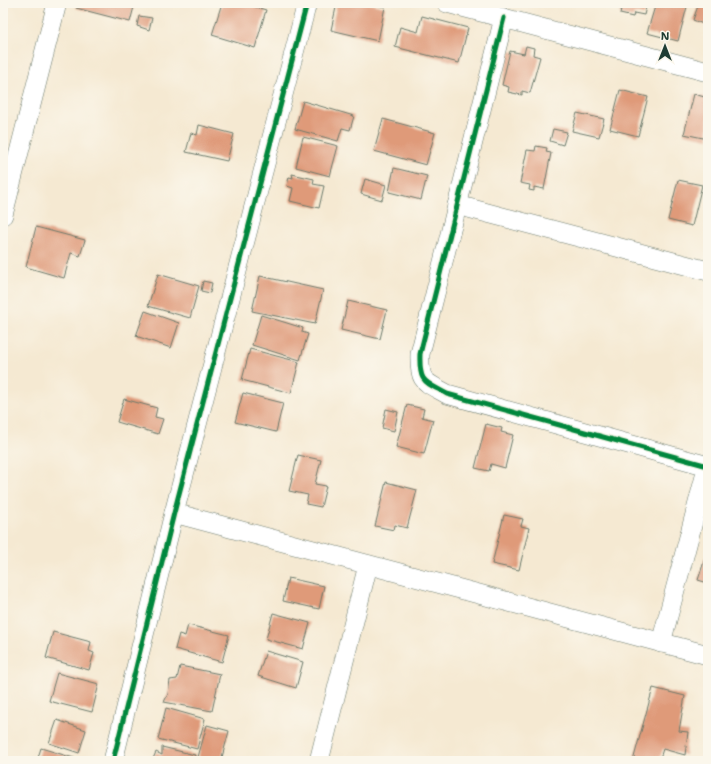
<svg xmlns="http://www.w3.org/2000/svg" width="711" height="764" font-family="'Shantell Sans',sans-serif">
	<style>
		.building { fill: #df9a79 }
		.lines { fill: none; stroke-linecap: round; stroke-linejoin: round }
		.street-casing { stroke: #6a796b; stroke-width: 20 }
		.street { stroke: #fff; stroke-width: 19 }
		.cycleway-casing { stroke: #fbf7ec; stroke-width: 8 }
		.cycleway { stroke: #00873e; stroke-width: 5 }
	</style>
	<rect width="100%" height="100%" fill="#fbf7ec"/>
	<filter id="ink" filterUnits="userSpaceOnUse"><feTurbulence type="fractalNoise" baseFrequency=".025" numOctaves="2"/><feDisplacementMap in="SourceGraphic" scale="8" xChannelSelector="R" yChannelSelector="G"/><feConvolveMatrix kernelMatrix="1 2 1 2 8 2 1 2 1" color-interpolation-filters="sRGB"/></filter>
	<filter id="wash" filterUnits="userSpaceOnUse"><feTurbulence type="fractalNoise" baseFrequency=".012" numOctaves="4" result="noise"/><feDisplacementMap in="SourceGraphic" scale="16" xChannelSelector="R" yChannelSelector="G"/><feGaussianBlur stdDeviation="0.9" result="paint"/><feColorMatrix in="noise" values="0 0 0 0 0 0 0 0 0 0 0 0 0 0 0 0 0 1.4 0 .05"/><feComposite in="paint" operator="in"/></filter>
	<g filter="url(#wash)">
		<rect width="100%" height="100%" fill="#f5e9d2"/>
		<g id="blocks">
			<!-- building -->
			<g class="building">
				<path d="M78,3H135L130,22L76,8Z"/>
				<path d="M222,3H242L266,10L255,48L212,35Z"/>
				<path d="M337,3H368L385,7L378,41L331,30Z"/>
				<path d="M622,3H647L644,15L634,13L633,17L620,14Z"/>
				<path d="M656,3H688L678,41L647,33Z"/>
				<path d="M699,3H708V26L693,20Z"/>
				<path d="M139,16L152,18L149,30L137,26Z"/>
				<path d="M422,16L468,28L459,63L395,47L400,27L418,32Z"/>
				<path d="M526,46L534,48L533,55L540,57L530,93L522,91V95L508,92L509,87L502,85L510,51L524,54Z"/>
				<path d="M620,90L648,97L638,136L610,129Z"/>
				<path d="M694,94L708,98V139L684,134Z"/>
				<path d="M303,101L354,116L350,130L342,128L338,141L295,129Z"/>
				<path d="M577,113L604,119L599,137L572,131Z"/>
				<path d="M383,119L435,133L426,165L374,151Z"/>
				<path d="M199,125L234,134L227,161L186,152L191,133L197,135Z"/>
				<path d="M553,129L567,132L563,145L550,141Z"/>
				<path d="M303,137L338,146L330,176L296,167Z"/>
				<path d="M536,146L547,148L546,152L551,153L544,189L534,187V191L529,190L530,185L520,183L527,150L535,151Z"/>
				<path d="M394,168L427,176L421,200L389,192Z"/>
				<path d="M292,174L314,179L313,184L324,186L319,208L290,201L293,188L287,186L289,177L293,178Z"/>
				<path d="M365,179L386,185L382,200L361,194Z"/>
				<path d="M678,180L702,185L692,226L668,220Z"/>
				<path d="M36,227L85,240L80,256L71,253L64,278L26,267Z"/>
				<path d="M158,274L199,286L190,318L148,306Z"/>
				<path d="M260,276L323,290L315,324L252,311Z"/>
				<path d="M203,281L212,283L210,293L201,291Z"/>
				<path d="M348,301L387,310L380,339L341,330Z"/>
				<path d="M145,311L179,323L171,348L136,336Z"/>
				<path d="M261,315L303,328L302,332L308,334L300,360L252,345Z"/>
				<path d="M250,349L299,362L291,393L242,380Z"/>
				<path d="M243,393L283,403L276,432L235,422Z"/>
				<path d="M124,399L157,408L155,417L163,419L158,434L117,422Z"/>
				<path d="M407,405L424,409L422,417L433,420L424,454L396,447Z"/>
				<path d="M386,409L398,412L394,431L382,428Z"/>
				<path d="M486,424L502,428L501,432L513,435L505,468L491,464L489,471L475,468Z"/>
				<path d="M298,455L321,460L315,484L326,486L321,507L306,504L308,495L289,491Z"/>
				<path d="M386,482L417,490L407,528L395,525L394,530L375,526Z"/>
				<path d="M504,515L523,519L521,526L529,528L519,570L492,564Z"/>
				<path d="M708,549V583L698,580Z"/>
				<path d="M288,578L324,586L319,609L283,601Z"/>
				<path d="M273,613L310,623L303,649L266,639Z"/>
				<path d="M188,625L229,635L222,662L175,649L179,634L185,636Z"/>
				<path d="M53,632L91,642L89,651L94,653L89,670L46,658Z"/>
				<path d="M266,651L303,662L296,688L258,676Z"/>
				<path d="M180,666L220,674L212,711L164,702L168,694L170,680L177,679Z"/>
				<path d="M57,673L99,684L92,712L49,701Z"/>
				<path d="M653,688L685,696L679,731L688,732L685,755L663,749L659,761H633Z"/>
				<path d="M166,708L205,719L197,749L158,739Z"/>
				<path d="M57,720L86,730L79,753L49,743Z"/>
				<path d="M207,725L229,731L221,761H212L198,757Z"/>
				<path d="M162,747L195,755L194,761H152L156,752L162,755Z"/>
				<path d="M41,748L77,759V761H37Z"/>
			</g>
		</g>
	</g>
	<g filter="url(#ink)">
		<use href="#blocks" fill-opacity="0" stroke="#6a796b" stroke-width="1"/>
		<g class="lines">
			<defs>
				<g id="street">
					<path d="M447,3L708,72"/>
					<path d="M504,18L420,354C419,383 424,381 447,394L708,466"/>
					<path d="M457,205L708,271"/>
					<path d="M3,215L57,3"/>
					<path d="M174,513L708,655"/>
					<path d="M661,643L708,465"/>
					<path d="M113,761L174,513L307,3"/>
					<path d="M319,761L368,565"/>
				</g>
			</defs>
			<!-- street casing -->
			<use href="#street" class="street-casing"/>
			<!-- street -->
			<use href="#street" class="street"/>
			<defs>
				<g id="cycleway">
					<path d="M504,18L420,354C419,383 424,381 447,394L708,466"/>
					<path d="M113,761L174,513L307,3"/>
				</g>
			</defs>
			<!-- cycleway casing -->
			<use href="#cycleway" class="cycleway-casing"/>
			<!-- cycleway -->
			<use href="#cycleway" class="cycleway"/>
		</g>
	</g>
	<!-- margin -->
	<rect width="711" height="764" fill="none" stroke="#fbf7ec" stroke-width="16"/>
	<!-- north arrow -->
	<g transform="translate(665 46)" stroke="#fbf7ec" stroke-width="3" paint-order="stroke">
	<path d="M0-3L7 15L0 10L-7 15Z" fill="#1f3d34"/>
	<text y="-6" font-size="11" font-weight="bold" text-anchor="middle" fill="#1f3d34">N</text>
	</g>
</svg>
